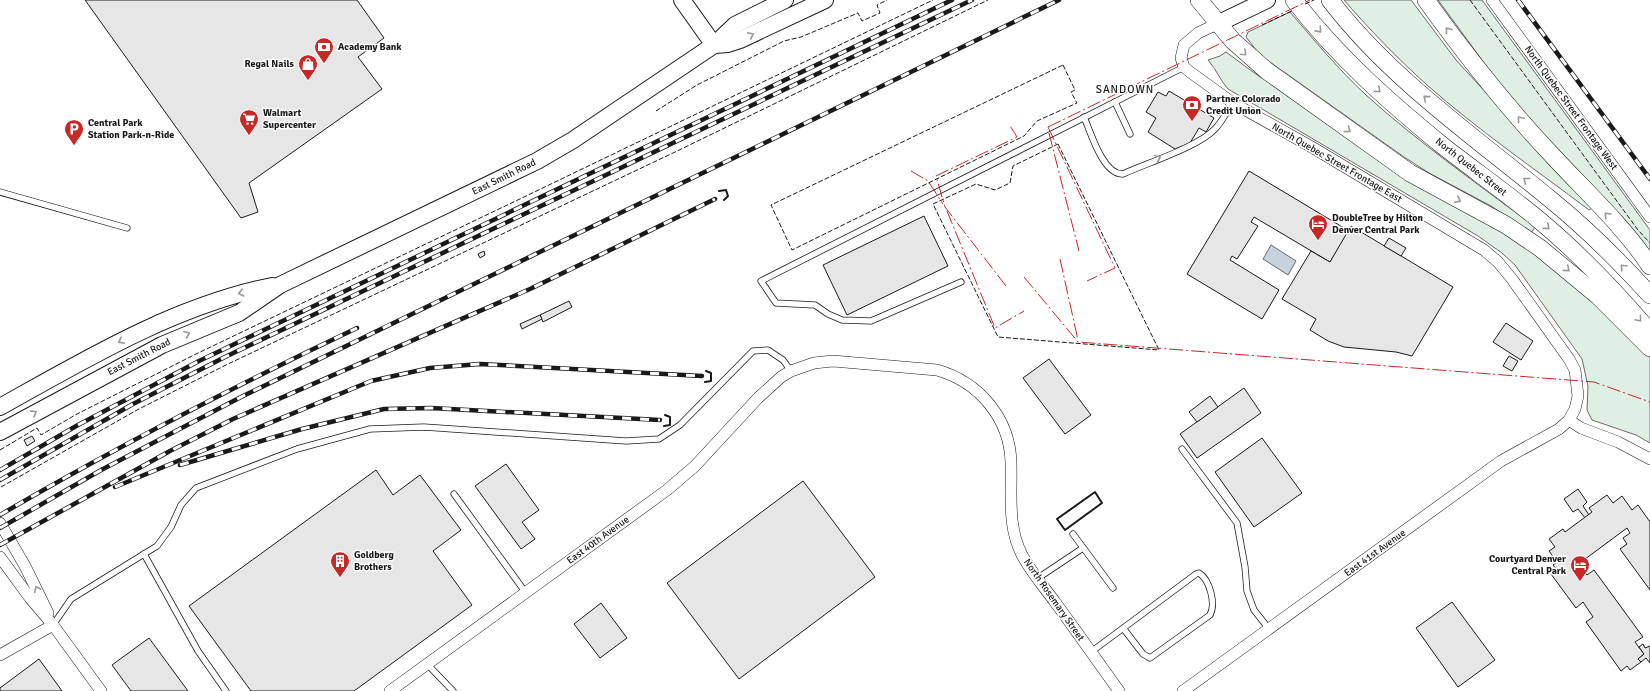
<svg xmlns="http://www.w3.org/2000/svg" width="1650" height="691" font-family="Signika,sans-serif">
	<style>
		.green { fill: #e0efe3; stroke: #6a6a6a }
		.water { fill: #c6d2dc; stroke: #6a6a6a }
		.building { fill: #e6e6e6; stroke: #1a1a1a }
		.lines { fill: none; stroke-linecap: round; stroke-linejoin: round }
		.lane-casing { stroke: #1a1a1a; stroke-width: 7 }
		.street-casing { stroke: #1a1a1a; stroke-width: 12 }
		.secondary-casing { stroke: #1a1a1a; stroke-width: 18 }
		.primary-casing { stroke: #1a1a1a; stroke-width: 18 }
		.lane { stroke: #fff; stroke-width: 5.5 }
		.street { stroke: #fff; stroke-width: 11 }
		.secondary { stroke: #fff; stroke-width: 16 }
		.primary { stroke: #fff; stroke-width: 17 }
		.rail-casing { stroke: #1a1a1a; stroke-width: 4.5 }
		.rail { stroke: #fff; stroke-width: 3; stroke-dasharray: 9; stroke-linecap: butt }
		.fence { stroke: #1a1a1a; stroke-width: 1; stroke-dasharray: 5 2; stroke-linecap: butt }
		.wall { stroke: #1a1a1a; stroke-width: 2 }
		.power { stroke: #c62828; stroke-width: 1; stroke-dasharray: 14 3 2 3; stroke-linecap: butt }
		.oneway { stroke: #989898 }
		.labels { text-anchor: middle; dominant-baseline: central; stroke-width: 3; stroke-linejoin: round; paint-order: stroke }
		.poi-label { font-size: 10px; font-weight: bold; fill: #1a1a1a; stroke: #fff; text-anchor: start }
		.street-label { font-size: 10px; fill: #1a1a1a; stroke: #fff }
		.neighbourhood-label { font-size: 11px; letter-spacing: 1px; fill: #1a1a1a; stroke: #fff }
	</style>
	<rect width="100%" height="100%" fill="#fff"/>
	<!-- green -->
	<g class="green">
		<path d="M1344,0H1411L1456,60L1592,208L1589,210C1535,169 1478,130 1427,85C1397,58 1370,30 1344,0Z"/>
		<path d="M1438,0H1482L1650,230V259L1504,90Z"/>
		<path d="M1290,12C1314,40 1339,70 1366,95C1419,143 1478,184 1535,227L1531,233L1491,206L1429,173L1404,157L1260,55L1246,37L1248,32Z"/>
		<path d="M1226,52L1253,72L1320,117L1542,253L1650,355V443L1636,435L1592,420L1587,410L1588,386L1582,359L1515,265L1502,253L1478,236L1228,89C1220,80 1216,69 1208,60L1220,56Z"/>
	</g>
	<!-- water -->
	<path class="water" d="M1271,245L1296,261L1288,275L1263,259Z"/>
	<!-- building -->
	<g class="building">
		<path d="M85,0H357L384,38L358,57L382,89L249,183L258,212L241,218Z"/>
		<path d="M1169,91L1214,118L1206,132L1199,128L1190,143L1175,149L1148,132L1156,118L1146,112L1158,92L1166,96Z"/>
		<path d="M1249,171L1349,231L1330,262L1254,217L1251,222L1258,226L1237,259L1232,256L1230,260L1279,290L1262,319L1187,274Z"/>
		<path d="M924,216L948,266L847,315L823,265Z"/>
		<path d="M1351,226L1453,287L1412,356L1396,352L1344,347L1328,341L1310,330L1316,319L1282,299L1311,251L1330,262Z"/>
		<path d="M1389,238L1406,248L1401,256L1384,246Z"/>
		<path d="M484,251L485,255L480,258L478,254Z"/>
		<path d="M569,301L572,307L543,322L540,315Z"/>
		<path d="M540,315L542,319L522,329L520,324Z"/>
		<path d="M1506,323L1533,341L1521,360L1493,342Z"/>
		<path d="M1509,356L1518,361L1512,371L1503,366Z"/>
		<path d="M1049,359L1091,415L1065,434L1023,378Z"/>
		<path d="M1244,388L1261,413L1197,458L1180,434Z"/>
		<path d="M1210,396L1218,407L1197,422L1189,412Z"/>
		<path d="M32,436L35,441L27,446L24,440Z"/>
		<path d="M1262,438L1302,493L1254,527L1215,472Z"/>
		<path d="M506,464L539,510L522,522L535,539L521,549L475,486Z"/>
		<path d="M376,470L393,495L420,475L461,530L433,551L472,605L354,691H251L189,606Z"/>
		<path d="M803,481L875,577L739,679L667,583Z"/>
		<path d="M1578,489L1587,502L1583,506L1589,515L1585,518L1578,509L1573,512L1564,499Z"/>
		<path d="M1607,495L1613,503L1622,496L1632,510L1638,505L1650,522V590L1620,549L1627,544L1623,538L1630,533L1627,528L1573,568L1576,572L1582,568L1587,575L1594,570L1643,637L1635,642L1644,654L1638,659L1641,662L1630,670L1627,666L1621,671L1586,622L1593,617L1583,602L1576,608L1551,574L1557,570L1553,565L1557,562L1549,551L1555,547L1549,539L1563,529L1565,532L1592,512L1589,508Z"/>
		<path d="M1452,602L1495,660L1458,687L1416,628Z"/>
		<path d="M601,603L627,638L600,658L574,624Z"/>
		<path d="M149,638L188,691H131L112,665Z"/>
		<path d="M1643,644L1645,648L1650,646V663L1646,658L1641,662L1638,659L1644,654L1639,647Z"/>
		<path d="M39,659L62,691H0V688Z"/>
	</g>
	<g class="lines">
		<defs>
			<g id="lane">
				<path d="M1115,102L1130,134"/>
				<path d="M1084,117C1091,133 1103,175 1123,174C1147,163 1198,147 1215,129C1222,122 1227,111 1233,103"/>
				<path d="M0,192L127,228"/>
				<path d="M961,282L871,321L842,320L828,314L815,305L776,303L761,281L1184,67"/>
				<path d="M1182,449L1237,523L1245,567L1247,591L1254,610L1269,629"/>
				<path d="M454,494L526,593"/>
				<path d="M1073,534L1113,588"/>
				<path d="M144,554L198,651L226,691"/>
				<path d="M1038,578L1083,548"/>
				<path d="M53,625L71,599L157,546L171,527L181,505L196,488L297,449L370,429L424,427L626,441L659,439L680,425L753,351L768,350L783,360L791,371"/>
				<path d="M1091,652L1196,574L1199,573C1210,580 1216,604 1210,615L1150,658L1143,654L1123,628"/>
				<path d="M427,664L453,691"/>
			</g>
			<g id="street">
				<path d="M1492,0L1650,217"/>
				<path d="M1569,420L1581,428L1618,442L1650,459"/>
				<path d="M0,523L25,566L48,613"/>
				<path d="M0,557L30,598L53,625L101,691"/>
				<path d="M0,655L53,625"/>
				<path d="M390,691L667,490L695,466L758,398L781,377L791,371L814,363L833,361L937,370C979,382 1010,418 1011,463C1012,494 1007,526 1022,555C1031,572 1044,587 1055,602C1077,632 1098,662 1119,691"/>
				<path d="M1183,691L1501,461L1559,429L1569,420L1575,409L1578,396L1575,370L1569,359L1512,279L1498,262L1484,250L1310,146L1233,103L1190,72L1184,67L1181,58L1184,45L1198,33L1217,24"/>
			</g>
			<g id="secondary">
				<path d="M682,0L714,45"/>
				<path d="M1217,24L1267,0"/>
				<path d="M714,45L728,44L740,40L825,0"/>
				<path d="M0,407C86,359 174,306 272,286"/>
				<path d="M0,432L162,345L239,313L280,285L537,161L573,140L714,45L735,25L785,0"/>
			</g>
			<g id="primary">
				<path d="M1199,0L1233,41L1267,71L1410,173L1506,225L1540,248L1598,296L1650,348"/>
				<path d="M1294,0C1337,56 1389,102 1443,146C1475,171 1508,194 1539,220C1580,254 1616,292 1650,332"/>
				<path d="M1330,0C1388,77 1476,138 1550,199C1586,228 1619,261 1650,295"/>
				<path d="M1426,0C1464,53 1505,105 1550,153C1583,189 1623,225 1650,266"/>
			</g>
		</defs>
		<!-- lane casing -->
		<use href="#lane" class="lane-casing"/>
		<!-- street casing -->
		<use href="#street" class="street-casing"/>
		<!-- secondary casing -->
		<use href="#secondary" class="secondary-casing"/>
		<!-- primary casing -->
		<use href="#primary" class="primary-casing"/>
		<!-- lane -->
		<use href="#lane" class="lane"/>
		<!-- street -->
		<use href="#street" class="street"/>
		<!-- secondary -->
		<use href="#secondary" class="secondary"/>
		<!-- primary -->
		<use href="#primary" class="primary"/>
		<defs>
			<g id="rail">
				<path d="M1518,0L1650,179"/>
				<path d="M180,465L302,429L384,409L431,408L660,420"/>
				<path d="M0,470L78,425L199,361L952,0"/>
				<path d="M0,480L133,404L225,357L972,0"/>
				<path d="M115,487L371,381L430,368L480,364L702,376"/>
				<path d="M0,515C116,447 235,386 357,328"/>
				<path d="M0,528L103,469L243,396L1059,0"/>
				<path d="M0,545L170,451L233,419L530,289L715,199"/>
			</g>
		</defs>
		<!-- rail casing -->
		<use href="#rail" class="rail-casing"/>
		<!-- rail -->
		<use href="#rail" class="rail"/>
		<!-- fence -->
		<g class="fence">
			<path d="M1470,0L1638,230L1650,243"/>
			<path d="M1305,4L1314,0"/>
			<path d="M1262,25L1294,10"/>
			<path d="M1063,65L1075,90L1071,92L1077,103L1037,121L1024,136L792,250L771,205Z"/>
			<path d="M656,111L697,85L784,41L801,37L858,13L862,21L880,13L877,5L887,0"/>
			<path d="M1058,144L1159,350L998,337L933,204L976,184L995,190L1010,183L1013,166Z"/>
			<path d="M0,450L37,428L41,435L77,414L196,354L524,197L933,0"/>
			<path d="M1,487L137,410L228,364L673,153L988,0"/>
		</g>
		<!-- wall -->
		<g class="wall">
			<path d="M719,191L726,190L728,196L724,200"/>
			<path d="M705,382L711,381V373L706,371"/>
			<path d="M664,426L670,425V417L665,415"/>
			<path d="M1095,492L1102,503L1065,530L1057,519Z"/>
		</g>
		<!-- power -->
		<g class="power">
			<path d="M1048,127L1310,0"/>
			<path d="M1048,127L1115,268L1087,281"/>
			<path d="M1049,133L1079,251"/>
			<path d="M911,171L928,181L943,204"/>
			<path d="M947,211L995,328L1024,311"/>
			<path d="M1060,259L1078,340"/>
			<path d="M1024,277L1078,342L1594,382L1650,402"/>
			<path d="M1006,286L945,207L936,176L1017,137L1009,124"/>
		</g>
	</g>
	<!-- one-way arrows -->
	<defs><path id="oneway-chevron" d="M-2-3.5L2.5 0L-2 3.5" fill="none" stroke-width="1.6" stroke-linecap="round" stroke-linejoin="round"/></defs>
	<g class="oneway">
		<use href="#oneway-chevron" transform="translate(1319 30) rotate(48)"/>
		<use href="#oneway-chevron" transform="translate(1448 30) rotate(-127)"/>
		<use href="#oneway-chevron" transform="translate(751 35) rotate(-25)"/>
		<use href="#oneway-chevron" transform="translate(1244 53) rotate(43)"/>
		<use href="#oneway-chevron" transform="translate(1378 90) rotate(43)"/>
		<use href="#oneway-chevron" transform="translate(1426 98) rotate(-139)"/>
		<use href="#oneway-chevron" transform="translate(1520 119) rotate(-130)"/>
		<use href="#oneway-chevron" transform="translate(1348 130) rotate(36)"/>
		<use href="#oneway-chevron" transform="translate(1158 158) rotate(-23)"/>
		<use href="#oneway-chevron" transform="translate(1526 180) rotate(-141)"/>
		<use href="#oneway-chevron" transform="translate(1458 200) rotate(27)"/>
		<use href="#oneway-chevron" transform="translate(1607 215) rotate(-133)"/>
		<use href="#oneway-chevron" transform="translate(1547 227) rotate(42)"/>
		<use href="#oneway-chevron" transform="translate(1623 267) rotate(-134)"/>
		<use href="#oneway-chevron" transform="translate(1567 269) rotate(40)"/>
		<use href="#oneway-chevron" transform="translate(241 293) rotate(167)"/>
		<use href="#oneway-chevron" transform="translate(1639 319) rotate(50)"/>
		<use href="#oneway-chevron" transform="translate(187 334) rotate(-23)"/>
		<use href="#oneway-chevron" transform="translate(121 341) rotate(153)"/>
		<use href="#oneway-chevron" transform="translate(34 413) rotate(-29)"/>
		<use href="#oneway-chevron" transform="translate(37 589) rotate(-117)"/>
	</g>
	<!-- icons -->
	<defs>
		<symbol id="bank-pin" viewBox="-11 -11 22 30"><path d="M0 17L-7.5 6A9.5 9.5 0 1 1 7.5 6Z" fill="#c62828" stroke="#fff"/><path d="M-6-4H6V4H-6ZM0-2.3a2.3 2.3 0 1 0 0 4.6a2.3 2.3 0 1 0 0-4.6Z" fill="#fff"/></symbol>
		<symbol id="shop-pin" viewBox="-11 -11 22 30"><path d="M0 17L-7.5 6A9.5 9.5 0 1 1 7.5 6Z" fill="#c62828" stroke="#fff"/><path d="M-5-2.5h2.3a2.7 3.5 0 0 1 5.4 0H5L5.5 6h-11ZM-1.5-2.5h3a1.5 2.3 0 0 0-3 0Z" fill="#fff"/></symbol>
		<symbol id="supermarket-pin" viewBox="-11 -11 22 30"><path d="M0 17L-7.5 6A9.5 9.5 0 1 1 7.5 6Z" fill="#c62828" stroke="#fff"/><path d="M-6-5.5h2.5l.6 2H6L4.5 2H-2.5L-4.4-4H-6ZM-1.5 3.2a1.3 1.3 0 1 0 .1 0ZM3 3.2a1.3 1.3 0 1 0 .1 0Z" fill="#fff"/></symbol>
		<symbol id="parking-pin" viewBox="-11 -11 22 30"><path d="M0 17L-7.5 6A9.5 9.5 0 1 1 7.5 6Z" fill="#c62828" stroke="#fff"/><path d="M-3.5-5.5H1a3.5 3.5 0 0 1 0 7H-1V5.5H-3.5ZM-1-3.4V-.6H.8a1.4 1.4 0 0 0 0-2.8Z" fill="#fff"/></symbol>
		<symbol id="hotel-pin" viewBox="-11 -11 22 30"><path d="M0 17L-7.5 6A9.5 9.5 0 1 1 7.5 6Z" fill="#c62828" stroke="#fff"/><path d="M-6-4.5h1.5V1H6V5H4.5V3h-9V5H-6ZM-4 0a1.8 1.8 0 1 1 3.6 0ZM.5 0V-2.5h3Q6-2.5 6 0Z" fill="#fff"/></symbol>
		<symbol id="building-pin" viewBox="-11 -11 22 30"><path d="M0 17L-7.5 6A9.5 9.5 0 1 1 7.5 6Z" fill="#c62828" stroke="#fff"/><path d="M-4-6H4V6H1V3H-1V6H-4ZM-2.5-4.3h1.7v1.8h-1.7ZM.8-4.3h1.7v1.8H.8ZM-2.5-1h1.7V.8h-1.7ZM.8-1h1.7V.8H.8Z" fill="#fff"/></symbol>
	</defs>
	<g fill-rule="evenodd">
		<use href="#bank-pin" x="313" y="36" width="22" height="30"/>
		<use href="#shop-pin" x="297" y="53" width="22" height="30"/>
		<use href="#bank-pin" x="1181" y="94" width="22" height="30"/>
		<use href="#supermarket-pin" x="238" y="108" width="22" height="30"/>
		<use href="#parking-pin" x="63" y="118" width="22" height="30"/>
		<use href="#hotel-pin" x="1307" y="213" width="22" height="30"/>
		<use href="#building-pin" x="329" y="550" width="22" height="30"/>
		<use href="#hotel-pin" x="1569" y="554" width="22" height="30"/>
	</g>
	<g class="labels">
		<!-- poi labels -->
		<g class="poi-label">
			<text x="338" y="47">Academy Bank</text>
			<text x="294" y="64" text-anchor="end">Regal Nails</text>
			<text x="1206" y="99">Partner Colorado<tspan x="1206" dy="12">Credit Union</tspan></text>
			<text x="263" y="113">Walmart<tspan x="263" dy="12">Supercenter</tspan></text>
			<text x="88" y="123">Central Park<tspan x="88" dy="12">Station Park-n-Ride</tspan></text>
			<text x="1332" y="218">DoubleTree by Hilton<tspan x="1332" dy="12">Denver Central Park</tspan></text>
			<text x="354" y="555">Goldberg<tspan x="354" dy="12">Brothers</tspan></text>
			<text x="1566" y="559" text-anchor="end">Courtyard Denver<tspan x="1566" dy="12">Central Park</tspan></text>
		</g>
		<!-- street labels -->
		<g class="street-label">
			<text transform="translate(1571 108) rotate(54)">North Quebec Street Frontage West</text>
			<text transform="translate(1337 163) rotate(30)">North Quebec Street Frontage East</text>
			<text transform="translate(1471 167) rotate(38)">North Quebec Street</text>
			<text transform="translate(504 177) rotate(-26)">East Smith Road</text>
			<text transform="translate(139 357) rotate(-27)">East Smith Road</text>
			<text transform="translate(598 540) rotate(-36)">East 40th Avenue</text>
			<text transform="translate(1375 553) rotate(-36)">East 41st Avenue</text>
			<text transform="translate(1054 600) rotate(55)">North Rosemary Street</text>
		</g>
		<!-- neighbourhood labels -->
		<g class="neighbourhood-label">
			<text x="1125" y="89">SANDOWN</text>
		</g>
	</g>
</svg>
